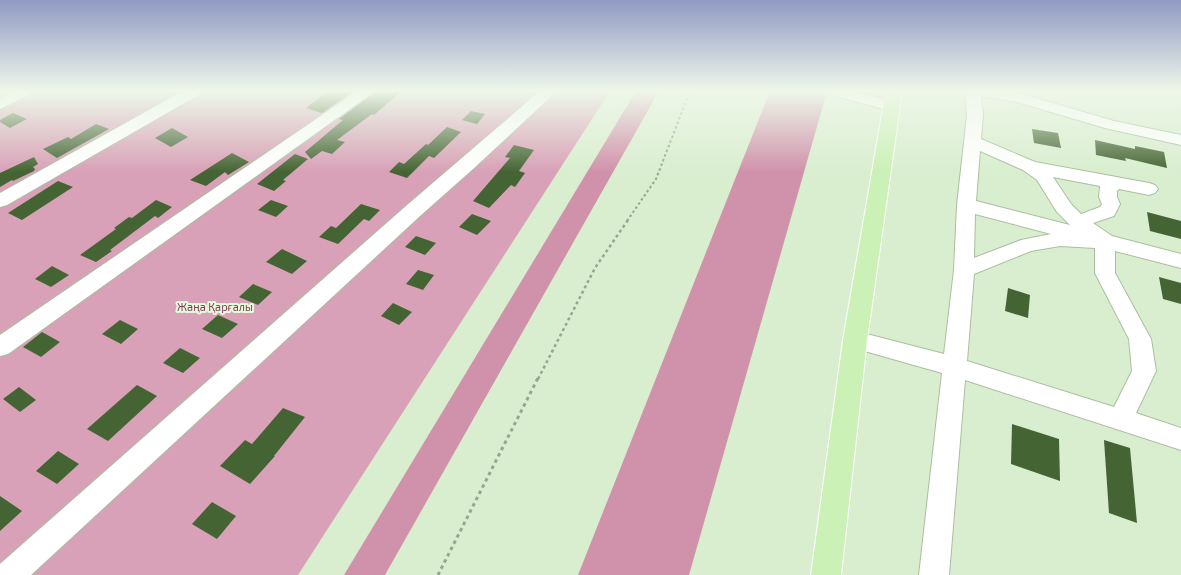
<svg xmlns="http://www.w3.org/2000/svg" width="1181" height="575" font-family="'Exo 2',sans-serif">
	<style>
		.green { fill: #d8a1b7 }
		.forest { fill: #d092ab }
		.building { fill: #456433 }
		.lines { fill: none; stroke-linecap: round; stroke-linejoin: round }
		.minor-casing { stroke: #abbea1; stroke-width: 2 }
		.major-casing { stroke: #fff; stroke-width: 2 }
		.path-far2 { stroke: #96a68f; stroke-width: 2; stroke-dasharray: 2.5 2.5; stroke-linecap: butt }
		.path-far1 { stroke: #96a68f; stroke-width: 2.5; stroke-dasharray: 3 3; stroke-linecap: butt }
		.path { stroke: #96a68f; stroke-width: 3; stroke-dasharray: 3.5 3.5; stroke-linecap: butt }
		.minor { fill: #fff; fill-rule: evenodd }
		.major { fill: #cbf1b6; fill-rule: evenodd }
		.labels { text-anchor: middle; dominant-baseline: central; stroke-width: 4; stroke-linejoin: round; paint-order: stroke }
		.park-label { font-size: 11px; fill: #863a5d; stroke: #e7fbdc }
	</style>
	<rect width="100%" height="100%" fill="#d9eecf"/>
	<!-- green -->
	<path class="green" d="M12,91H610L298,575H0V98Z"/>
	<!-- forest -->
	<g class="forest">
		<path d="M636,91H659L385,575H344Z"/>
		<path d="M770,91H818L826,95L689,575H578Z"/>
	</g>
	<!-- building -->
	<g class="building">
		<path d="M328,91H354L322,113L306,108Z"/>
		<path d="M376,91H402L374,115L372,114L337,140L345,142L332,154L322,151L311,159L305,152L343,120L339,119Z"/>
		<path d="M471,111L485,114L477,124L462,120Z"/>
		<path d="M13,113L27,119L10,128L0,122V120Z"/>
		<path d="M96,124L109,129L57,158L43,149L68,137L71,139Z"/>
		<path d="M447,127L461,132L434,158L429,156L407,178L389,172L399,162L404,164L426,144L428,145Z"/>
		<path d="M172,128L188,137L171,147L155,138Z"/>
		<path d="M1032,129L1058,133L1061,148L1034,143Z"/>
		<path d="M1095,140L1135,149V146L1164,152L1167,168L1125,158L1126,161L1096,155Z"/>
		<path d="M514,145L534,150L519,171L525,173L515,187L511,185L489,208L473,201L510,158L505,157Z"/>
		<path d="M232,153L249,162L228,175L225,172L206,186L190,180Z"/>
		<path d="M295,154L308,159L283,180L286,181L274,191L257,184Z"/>
		<path d="M34,157L38,164L33,167L35,169L34,171L13,181L12,180L0,187V173Z"/>
		<path d="M58,181L73,187L22,220L8,213Z"/>
		<path d="M156,200L172,207L158,218L155,216L110,250L112,251L96,262L80,255L116,229L114,228L129,217L132,218Z"/>
		<path d="M271,200L288,206L276,217L258,210Z"/>
		<path d="M361,204L380,210L369,221L364,219L338,244L319,237L331,226L336,228Z"/>
		<path d="M1147,212L1181,221V239L1150,231Z"/>
		<path d="M472,214L491,221L477,235L459,227Z"/>
		<path d="M416,236L436,243L425,255L405,247Z"/>
		<path d="M282,249L307,261L292,274L266,262Z"/>
		<path d="M52,266L69,275L51,287L35,279Z"/>
		<path d="M418,270L434,275L423,290L406,284Z"/>
		<path d="M1159,277L1181,283V304L1163,299Z"/>
		<path d="M253,284L272,292L258,305L239,297Z"/>
		<path d="M1008,288L1030,295L1028,318L1005,311Z"/>
		<path d="M393,303L412,312L399,325L381,316Z"/>
		<path d="M218,315L238,324L222,338L202,329Z"/>
		<path d="M120,320L138,329L121,344L102,334Z"/>
		<path d="M42,332L60,342L41,357L23,347Z"/>
		<path d="M180,348L200,358L183,373L163,363Z"/>
		<path d="M137,385L157,396L108,441L87,429Z"/>
		<path d="M19,387L36,400L20,412L3,399Z"/>
		<path d="M283,408L305,417L274,456H275L250,484L220,466L245,440L252,444Z"/>
		<path d="M1012,424L1059,439L1060,481L1011,464Z"/>
		<path d="M1104,440L1130,448L1137,523L1109,513Z"/>
		<path d="M58,451L79,464L57,484L36,471Z"/>
		<path d="M0,496L22,511L0,531Z"/>
		<path d="M212,502L236,516L217,539L192,524Z"/>
	</g>
	<g class="lines">
		<defs>
			<g id="minor">
				<path d="M13,91H33L31,94L0,109V98Z"/>
				<path d="M183,91H202L200,94L7,205L0,207V193Z"/>
				<path d="M357,91H375L8,354L0,356V335Z"/>
				<path d="M540,91H557L473,169L420,216L31,575H0V564L406,206Z"/>
				<path d="M826,91H853L897,103L899,106L897,109L891,111L828,94Z"/>
				<path d="M965,91H1008L1019,93L1114,121L1181,135V145L1105,128L1017,102L981,96L983,115L981,139L1035,162L1149,183L1155,185L1158,189L1155,193L1149,195L1119,189L1117,191V197L1120,204L1114,216L1093,223L1112,236L1181,254V268L1115,251V273L1151,339L1156,371L1136,413L1181,428V450L965,380L949,575H919L942,373L847,346L844,340L847,334L855,331L944,354L954,270L957,205L967,115ZM980,151L1023,170L1037,180L1057,212L1070,225L976,201ZM1053,177L1100,186L1099,197L1102,204L1100,207L1081,214L1071,204ZM975,214L1051,234L1021,240L974,258ZM1060,246L1095,248V273L1129,339L1132,371L1114,407L967,361L974,274L1031,251Z"/>
			</g>
			<path id="major" d="M886,91H902L867,340L841,575H811L843,340Z"/>
		</defs>
		<!-- minor casing -->
		<use href="#minor" class="minor-casing"/>
		<!-- major casing -->
		<use href="#major" class="major-casing"/>
		<!-- path-far2 -->
		<path class="path-far2" d="M627,221L656,179L690,91"/>
		<!-- path-far1 -->
		<path class="path-far1" d="M538,379L595,268L628,220"/>
		<!-- path -->
		<path class="path" d="M438,575L538,378"/>
		<!-- minor -->
		<use href="#minor" class="minor"/>
		<!-- major -->
		<use href="#major" class="major"/>
	</g>
	<!-- sky -->
	<linearGradient id="sky" x2="0" y2="1"><stop stop-color="#919ac3"/><stop offset="0.53" stop-color="#eef7e9"/><stop offset="1" stop-color="#eef7e9" stop-opacity="0"/></linearGradient>
	<rect width="1181" height="172" fill="url(#sky)"/>
	<g class="labels">
		<!-- park labels -->
		<g class="park-label">
			<text x="215" y="306">Жаңа Қарғалы</text>
		</g>
	</g>
</svg>
